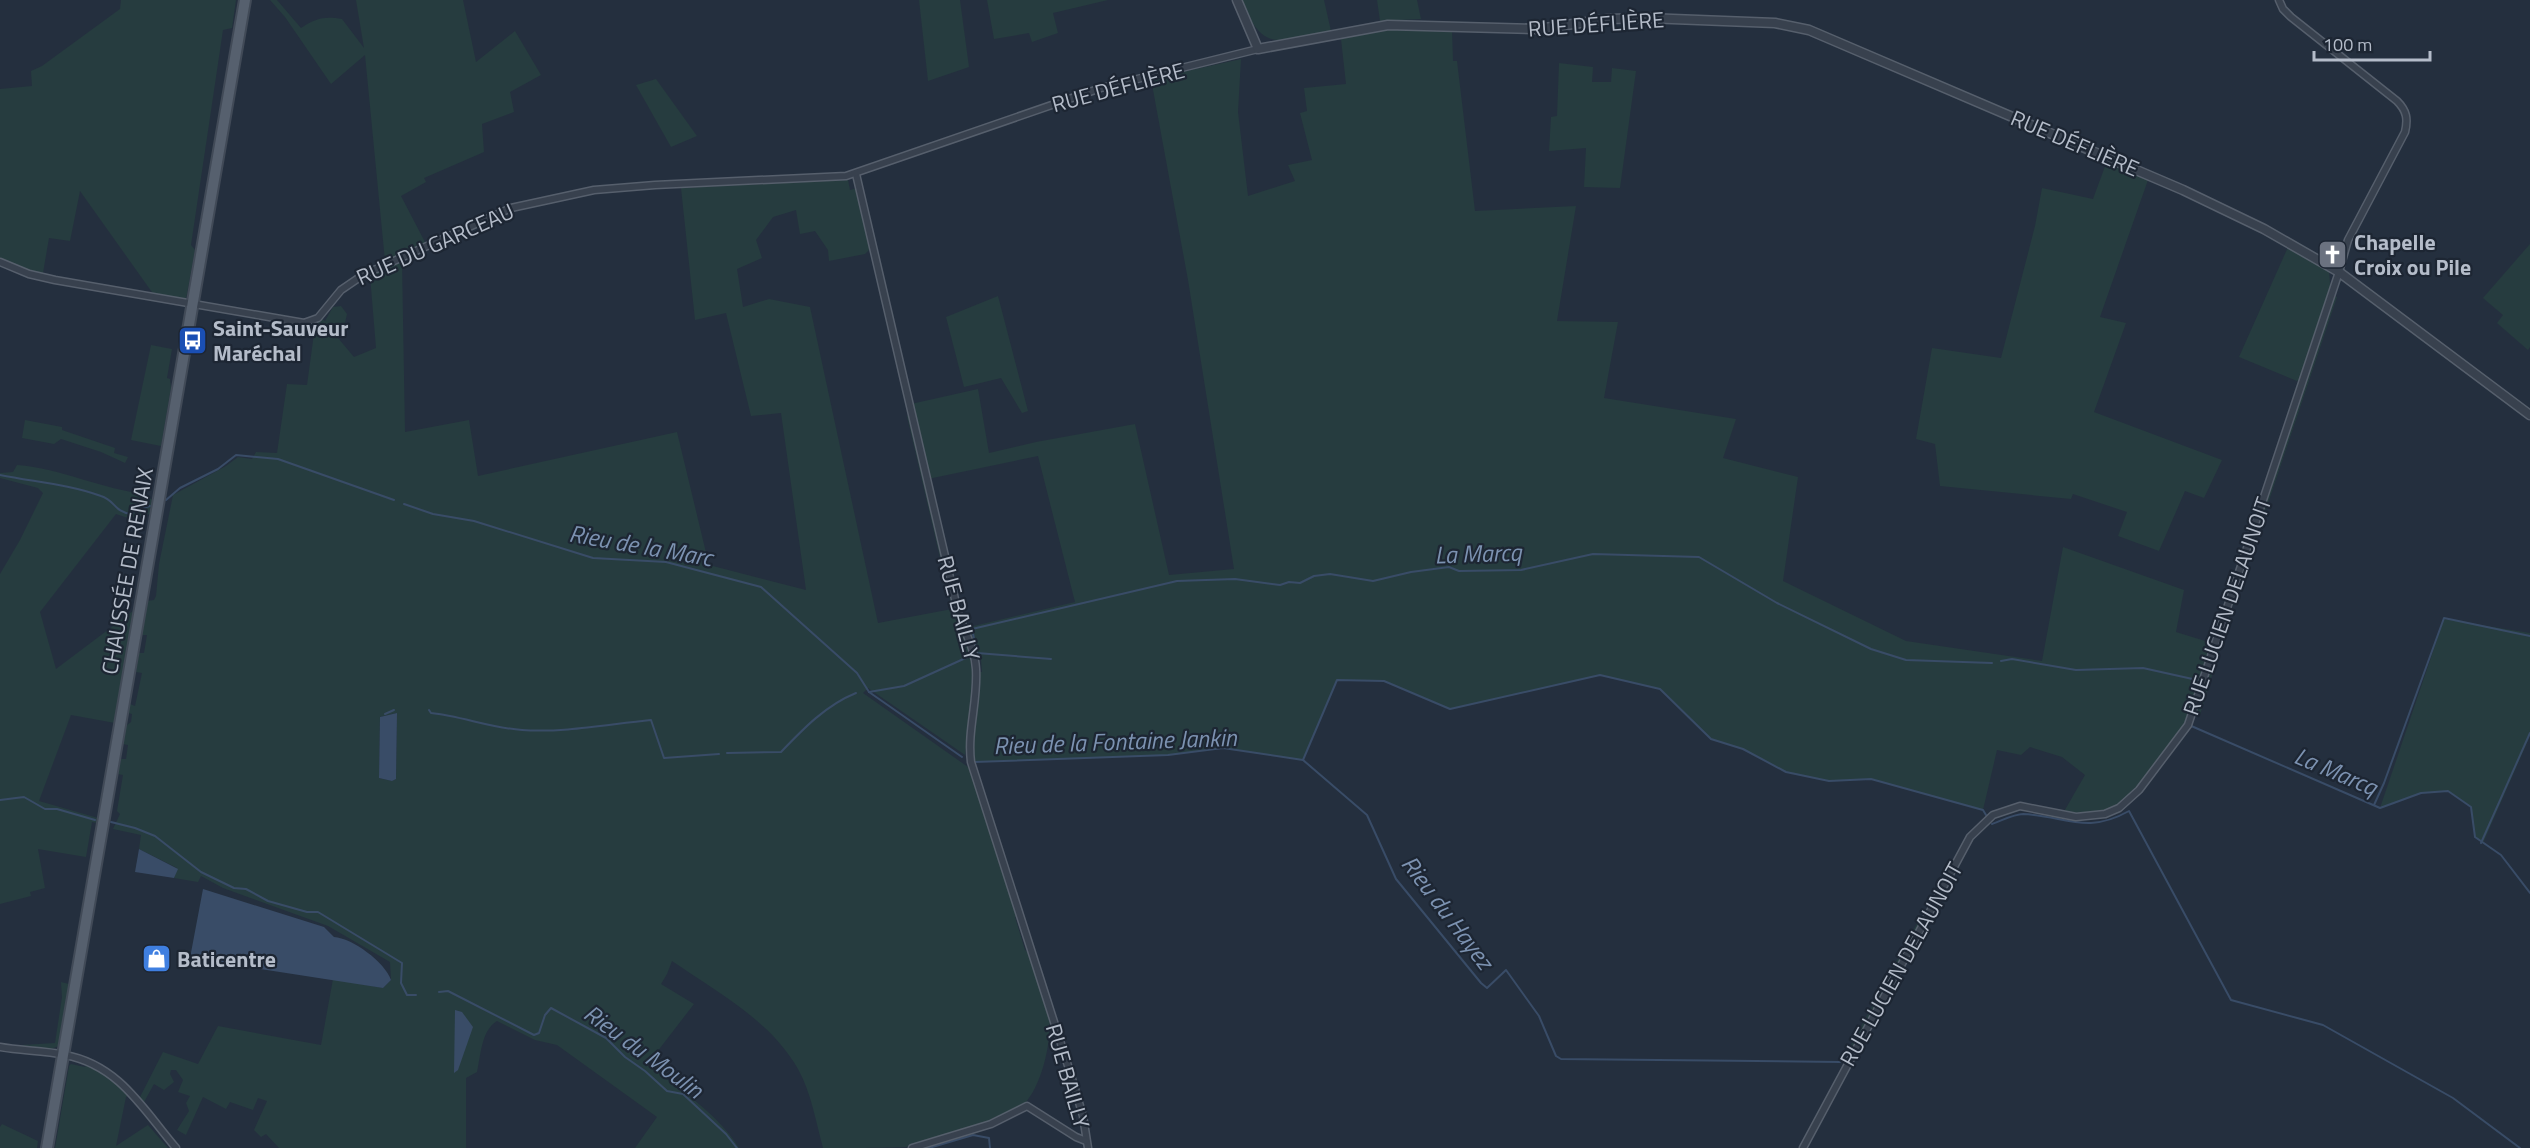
<svg xmlns="http://www.w3.org/2000/svg" width="2530" height="1148" font-family="'Titillium Web',sans-serif">
	<style>
		.green { fill: #263c3f; fill-rule: evenodd }
		.water { fill: #394c67 }
		.lines { fill: none; stroke-linecap: round; stroke-linejoin: round }
		.stream { stroke: #394c67; stroke-width: 2 }
		.minor-casing { stroke: #565f6c; stroke-width: 9 }
		.tertiary-casing { stroke: #565f6c; stroke-width: 11 }
		.primary-casing { stroke: #414a57; stroke-width: 14 }
		.minor { stroke: #38414e; stroke-width: 6 }
		.tertiary { stroke: #38414e; stroke-width: 8 }
		.primary { stroke: #56606e; stroke-width: 10 }
		.labels { text-anchor: middle; dominant-baseline: central; stroke-width: 4.5; stroke-linejoin: round; paint-order: stroke }
		.street-label { font-size: 22px; fill: #b4bcc9; stroke: #1d2633 }
		.poi-label { font-size: 22px; font-weight: bold; fill: #b4bcc9; stroke: #1d2633; text-anchor: start }
		.water-label { font-size: 24px; font-style: italic; fill: #7c92b1; stroke: #1d2633 }
	</style>
	<rect width="100%" height="100%" fill="#242f3e"/>
	<!-- green -->
	<g class="green">
		<path d="M121,0H236L232,28L223,30L191,245L195,250L187,294L186,298L182,299L154,295L80,191L70,241L49,238L43,273L36,272L44,274L33,273L0,261V89L32,86L31,71L42,66L120,9Z"/>
		<path d="M270,0H277L301,28C316,18 325,16 342,19L364,48L356,0H463L476,62L515,31L541,75L510,92L514,112L482,124L484,152L424,178L426,182L401,196L426,244L385,261L365,55L331,84L285,17Z"/>
		<path d="M919,0H960L969,67L928,81Z"/>
		<path d="M987,0H1108L1053,13L1058,33L1032,42L1029,33L994,39Z"/>
		<path d="M1241,0H1324L1331,31C1279,41 1264,55 1241,0Z"/>
		<path d="M1377,0H1417L1421,19L1380,21Z"/>
		<path d="M1395,29L1452,31L1453,61H1457L1475,211L1576,206L1557,321L1618,322L1604,398L1736,419L1723,458L1798,477L1783,581L1906,641L2042,661L2063,547L2184,590L2176,632L2215,644L2188,725L2139,790L2105,814L2062,815L2085,775L2062,757L2030,747L2021,755L1997,750L1983,810L1871,779L1829,781L1786,772L1743,749L1711,739L1660,689L1600,675L1450,709L1384,681L1337,680L1303,760L1223,748L1168,755L974,762V753H972L978,672H982L981,660H977L965,628L1075,602L1038,456L928,479L911,404L978,389L989,453L1036,442L1135,424L1169,575L1234,569L1188,280L1151,79L1241,59L1238,112L1248,196L1295,181L1288,165L1312,160L1300,113L1307,111L1304,88L1346,84L1341,39Z"/>
		<path d="M1559,63L1593,67L1592,82H1611L1612,68L1636,71L1620,188L1584,187L1586,148L1549,151L1551,117L1557,116Z"/>
		<path d="M656,79L697,136L671,147L636,85Z"/>
		<path d="M2107,161L2148,180L2100,317L2126,323L2094,412L2222,460L2204,498L2185,491L2159,551L2118,536L2127,512L2073,494L2071,499L1940,486L1935,444L1916,439L1932,348L2001,358L2035,226L2042,188L2093,199Z"/>
		<path d="M848,180L850,190L858,188L871,248L865,254L829,261L828,250L815,231L800,234L796,210L773,217L756,240L762,258L737,269L743,307L769,299L810,307L878,623L952,609L907,416H909L974,662V687L965,755L868,688L863,693L968,767L972,774L1017,916L1015,917L1025,950L1029,953L1052,1023L1049,1024C1051,1045 1041,1085 1026,1102C1014,1116 927,1143 906,1147C886,1148 846,1148 823,1148C816,1122 811,1092 798,1069C770,1020 717,992 672,961L667,974L661,984L694,1004L647,1065C678,1087 719,1115 739,1148H635L657,1117L557,1045L535,1040L497,1021C481,1031 481,1055 477,1072L466,1078V1148H279L266,1134L261,1137L254,1130L267,1101L258,1098L253,1110L230,1102L226,1109L203,1097L186,1135L177,1130L189,1111L186,1103L190,1096L178,1092L183,1080L176,1070H171L170,1074L174,1082L164,1090L154,1084L143,1104L139,1099L163,1052L198,1064L218,1026L321,1045L333,979L383,988L391,980L390,962L328,926L223,888L201,876L198,882L174,878L177,868L139,849L141,835L113,829L120,814L117,811L123,775L118,774L121,759H126L128,745L123,744L126,726L131,722L132,714L128,713L130,704L135,706L142,673L136,672L139,653H144L147,635H142L147,601L154,600L156,596L159,564L173,495L226,466L238,457L252,459L256,452L277,453L287,384L307,385L315,326L322,319L325,321L333,307L341,306L347,314L344,327L338,329L327,325L354,357L376,348L370,276L402,261L405,432L469,420L478,476L677,432L709,565L806,590L781,413L751,416L726,313L695,320L681,188ZM397,713L396,779L392,781L379,778L380,717Z"/>
		<path d="M2530,244V347L2528,350L2497,323L2503,315L2483,298Z"/>
		<path d="M2288,247L2329,270L2330,284L2332,285L2300,380L2297,381L2239,357Z"/>
		<path d="M998,296L1028,411L1022,413L1001,378L964,387L946,317Z"/>
		<path d="M2334,296L2337,297L2234,605L2231,604Z"/>
		<path d="M151,345L172,349L167,378L170,379L171,388L161,446L131,440Z"/>
		<path d="M25,420L62,427V430L115,448L114,453L128,457L125,463L101,452L61,439L54,444L22,438Z"/>
		<path d="M17,465C61,468 103,490 146,494L152,500L150,514L128,518L116,514L40,612L56,669L133,611L115,723L71,715L39,801L98,818L97,823L92,822L86,857L38,849L45,888L30,892L31,896L0,904V574L20,540L43,493L38,488L0,478V473L13,472Z"/>
		<path d="M2229,612L2231,613L2200,715L2195,713Z"/>
		<path d="M2444,619L2530,633V736L2483,843L2475,837L2471,807L2448,791L2421,793L2380,808Z"/>
		<path d="M1920,918L1923,919L1854,1046L1851,1045Z"/>
		<path d="M61,982L69,984L59,1046L51,1049L21,1048L22,1045L55,1043L62,997Z"/>
		<path d="M87,1063L112,1077L129,1095L126,1097L116,1146L148,1125L168,1148H55L69,1066L71,1064L85,1067Z"/>
		<path d="M2,1124L38,1141L37,1148H0V1127Z"/>
	</g>
	<!-- water -->
	<g class="water">
		<path d="M397,713L396,779L392,781L379,778L380,717Z"/>
		<path d="M139,849L178,869L174,878L135,872Z"/>
		<path d="M203,889L324,927L334,937C352,938 385,962 391,980L383,988L190,958Z"/>
		<path d="M455,1010L462,1012L473,1027L458,1070L454,1073Z"/>
	</g>
	<g class="lines">
		<!-- stream -->
		<g class="stream">
			<path d="M0,475C34,482 68,484 101,496C115,500 114,512 131,514L136,510L150,506"/>
			<path d="M166,500L180,488L218,469L236,455L278,459L394,500"/>
			<path d="M404,504L433,514L474,521L593,558L666,562L761,587L857,673L869,692L962,757"/>
			<path d="M1051,659L977,653L972,629L1177,581L1235,579L1280,585L1289,582L1300,583L1314,576L1330,574L1373,581L1411,572L1449,567L1459,571L1521,570L1593,554L1699,557L1777,603L1871,649L1906,660L1992,663"/>
			<path d="M2001,661L2012,659L2076,670L2143,668L2197,680"/>
			<path d="M869,692L904,686L970,656"/>
			<path d="M429,710L431,713C461,716 491,728 522,730C564,733 609,724 651,720L664,758L719,754"/>
			<path d="M385,714L394,710"/>
			<path d="M2189,725L2380,808L2421,793L2448,791L2471,807L2475,837L2501,855L2530,893"/>
			<path d="M727,753L781,752C803,729 826,705 856,693"/>
			<path d="M1303,760L1367,815L1396,879L1481,983L1487,988L1506,970L1539,1016L1556,1056L1561,1059L1840,1062"/>
			<path d="M974,762L1168,755L1223,748L1303,760L1337,680L1384,681L1450,709L1600,675L1660,689L1711,739L1743,749L1786,772L1829,781L1871,779L1983,810L1986,815"/>
			<path d="M0,800L24,797L45,809H57L95,820"/>
			<path d="M2374,805L2384,783L2444,618L2530,636"/>
			<path d="M111,822L135,828L155,836L201,872L234,888L246,889L268,901L307,912H318L402,963L401,983L407,995H416"/>
			<path d="M1992,824C2001,821 2014,814 2023,814C2066,816 2086,835 2129,811L2231,1000L2323,1025L2453,1098L2520,1148"/>
			<path d="M2481,843L2530,733"/>
			<path d="M439,992L448,991L534,1035L539,1033L545,1015L551,1008L606,1038L625,1057L645,1071L667,1091L683,1094L726,1134L737,1148"/>
			<path d="M929,1148L973,1135L989,1138L990,1148"/>
		</g>
		<defs>
			<g id="minor">
				<path d="M856,174L958,612C964,631 975,649 976,669C978,701 967,731 971,762L1070,1072L1083,1116L1088,1148"/>
				<path d="M0,262L29,274L55,280L304,323L318,318L341,290L363,275L511,208L594,190L655,185L846,176L1101,88L1258,49"/>
				<path d="M0,1047C21,1051 44,1050 65,1055C119,1065 143,1109 176,1148"/>
				<path d="M912,1148L991,1124L1027,1106L1076,1137L1086,1141"/>
				<path d="M1803,1148L1970,837L1993,815L2020,806L2076,817L2105,814L2119,808L2139,790L2188,725L2339,272L2348,240L2405,132C2408,119 2407,111 2397,101L2291,17L2283,9L2279,0"/>
			</g>
			<path id="tertiary" d="M1237,0L1258,49L1388,25L1538,29L1608,19L1647,18L1775,23L1809,30L2183,190L2264,229L2339,272L2530,415"/>
			<path id="primary" d="M47,1148L245,0"/>
		</defs>
		<!-- minor casing -->
		<use href="#minor" class="minor-casing"/>
		<!-- tertiary casing -->
		<use href="#tertiary" class="tertiary-casing"/>
		<!-- primary casing -->
		<use href="#primary" class="primary-casing"/>
		<!-- minor -->
		<use href="#minor" class="minor"/>
		<!-- tertiary -->
		<use href="#tertiary" class="tertiary"/>
		<!-- primary -->
		<use href="#primary" class="primary"/>
	</g>
	<!-- icons -->
	<defs>
		<symbol id="church-square" viewBox="-11 -11 22 22"><rect x="-9" y="-9" width="18" height="18" rx="4" fill="#6b7280" stroke="#1d2633"/><path d="M-1.2-6h2.4v3.5h3.3v2.4h-3.3V6h-2.4V-.1h-3.3v-2.4h3.3Z" fill="#fff"/></symbol>
		<symbol id="bus-square" viewBox="-11 -11 22 22"><rect x="-9" y="-9" width="18" height="18" rx="4" fill="#1a4fb4" stroke="#1d2633"/><path d="M-5-6H5V4H4V6H2V4H-2V6H-4V4H-5ZM-3.5-4V0h7V-4ZM-3.5 1.2v1.5H-2V1.2ZM2 1.2v1.5H3.5V1.2Z" fill="#fff"/></symbol>
		<symbol id="shop-square" viewBox="-11 -11 22 22"><rect x="-9" y="-9" width="18" height="18" rx="4" fill="#3f7fe0" stroke="#1d2633"/><path d="M-5-2.5h2.3a2.7 3.5 0 0 1 5.4 0H5L5.5 6h-11ZM-1.5-2.5h3a1.5 2.3 0 0 0-3 0Z" fill="#fff"/></symbol>
	</defs>
	<g fill-rule="evenodd">
		<use href="#church-square" x="2316" y="238" width="33" height="33"/>
		<use href="#bus-square" x="176" y="324" width="33" height="33"/>
		<use href="#shop-square" x="140" y="942" width="33" height="33"/>
	</g>
	<g class="labels">
		<!-- street labels -->
		<g class="street-label">
			<text transform="translate(1596 24) rotate(-4)">RUE DÉFLIÈRE</text>
			<text transform="translate(1118 87) rotate(-15)">RUE DÉFLIÈRE</text>
			<text transform="translate(2075 143) rotate(23)">RUE DÉFLIÈRE</text>
			<text transform="translate(435 244) rotate(-24)">RUE DU GARCEAU</text>
			<text transform="translate(127 571) rotate(-80)">CHAUSSÉE DE RENAIX</text>
			<text transform="translate(2227 606) rotate(-71)">RUE LUCIEN DELAUNOIT</text>
			<text transform="translate(959 608) rotate(75)">RUE BAILLY</text>
			<text transform="translate(1901 964) rotate(-61)">RUE LUCIEN DELAUNOIT</text>
			<text transform="translate(1068 1076) rotate(74)">RUE BAILLY</text>
		</g>
		<!-- poi labels -->
		<g class="poi-label">
			<text x="2354" y="242">Chapelle<tspan x="2354" dy="25">Croix ou Pile</tspan></text>
			<text x="213" y="328">Saint-Sauveur<tspan x="213" dy="25">Maréchal</tspan></text>
			<text x="177" y="959">Baticentre</text>
		</g>
		<!-- water labels -->
		<g class="water-label">
			<text transform="translate(641 545) rotate(10)">Rieu de la Marc</text>
			<text transform="translate(1478 553) rotate(-2)">La Marcq</text>
			<text transform="translate(1115 741) rotate(-2)">Rieu de la Fontaine Jankin</text>
			<text transform="translate(2336 771) rotate(23)">La Marcq</text>
			<text transform="translate(1448 912) rotate(53)">Rieu du Hayez</text>
			<text transform="translate(644 1051) rotate(36)">Rieu du Moulin</text>
		</g>
	</g>
	<!-- scale -->
	<path d="M2314 51v9h116v-9" fill="none" stroke="#b4bcc9" stroke-width="3"/>
	<text x="2323" y="51" font-size="18" fill="#b4bcc9" stroke="#1d2633" stroke-width="4.5" paint-order="stroke">100 m</text>
</svg>
